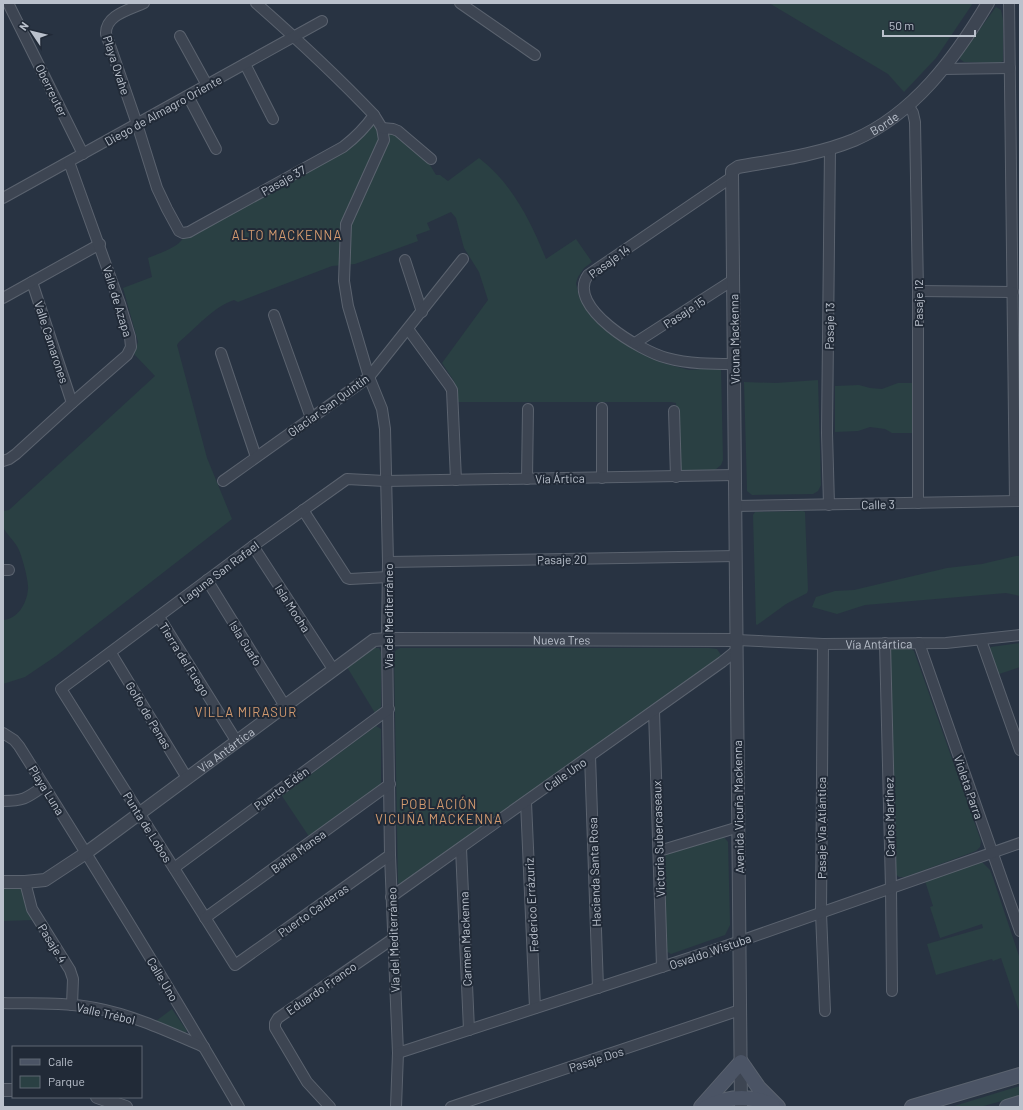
<svg xmlns="http://www.w3.org/2000/svg" width="1023" height="1110" font-family="Barlow,sans-serif">
	<style>
		.green { fill: #2a4043 }
		.lines { fill: none; stroke-linecap: round; stroke-linejoin: round }
		.minor-casing { stroke: #5b636f; stroke-width: 12 }
		.tertiary-casing { stroke: #5b636f; stroke-width: 14 }
		.secondary-casing { stroke: #5b636f; stroke-width: 16 }
		.minor { stroke: #3d4552; stroke-width: 10 }
		.tertiary { stroke: #3d4552; stroke-width: 12 }
		.secondary { stroke: #4b5465; stroke-width: 14 }
		.labels { text-anchor: middle; dominant-baseline: central; stroke-width: 4; stroke-linejoin: round; paint-order: stroke }
		.street-label { font-size: 12px; fill: #bac1cc; stroke: #212a37 }
		.neighbourhood-label { font-size: 13px; letter-spacing: 1px; fill: #d29a6f; stroke: #212a37 }
	</style>
	<rect width="100%" height="100%" fill="#283342"/>
	<!-- green -->
	<g class="green">
		<path d="M769,3H973L936,58L904,92L888,74Z"/>
		<path d="M996,7L1001,10L1003,20V61L999,63L964,62L960,59V57L961,55Z"/>
		<path d="M374,120L432,163L430,165L436,175H440L448,181L479,158C512,183 531,222 546,259L576,239L592,262L584,268L578,277L576,283L579,297L590,312L641,352L651,358L663,363L689,370L714,368L721,369L723,460L721,465L715,470H682L678,465L676,403L671,402H457L454,381L442,363L488,300L479,272L464,248L456,218L451,212L427,223L430,230L416,235L418,241L355,264L332,266L238,302L234,300C213,307 196,328 179,342L177,345L207,458L232,519L56,656L25,677L3,684V620C18,619 27,603 28,589C29,581 22,557 19,550C15,541 7,535 3,527C2,523 3,516 3,511L9,510L155,376L134,354L138,342L123,288L152,277L148,258C158,254 179,247 183,238L283,184Z"/>
		<path d="M818,380L821,485L818,491L813,494L752,495L747,491V488L744,382L776,383Z"/>
		<path d="M898,383H912L913,433H892L885,429L870,427L858,431L835,432V386L859,385L870,388L882,389Z"/>
		<path d="M803,511L805,512L808,590L807,593L786,604L757,625L756,624L753,515L755,512Z"/>
		<path d="M1016,556H1020V596L1006,593L865,605L837,614L812,607L816,597L835,591L854,590L947,568L982,564Z"/>
		<path d="M1020,643V667L996,675L988,650L991,647Z"/>
		<path d="M374,648H379L381,652V706L379,711L375,713L347,667Z"/>
		<path d="M400,648H709L717,649L721,655L717,660L402,885L398,883L394,654L396,650Z"/>
		<path d="M893,648H910L914,651L981,841L980,847L976,851L905,877H899L895,874L888,653Z"/>
		<path d="M376,726L381,729V783L379,786L310,838L282,796Z"/>
		<path d="M723,836L728,842L730,925L725,935L671,954L666,951L662,860L667,854Z"/>
		<path d="M982,862L990,870L993,878L1020,959V1014L1001,958L993,961L992,959L936,975L927,944L983,928L982,924L940,938L930,907L933,906L925,881L974,863Z"/>
		<path d="M3,886L22,888L25,904L34,920L3,921Z"/>
		<path d="M172,1009L187,1031L185,1034L156,1021Z"/>
		<path d="M1020,1086V1096L980,1107H951Z"/>
	</g>
	<g class="lines">
		<defs>
			<g id="minor">
				<path d="M144,3C129,10 105,15 106,34L137,124L157,188L167,209L179,231L183,233L189,232L196,228L343,147C356,137 365,128 374,115"/>
				<path d="M256,3C297,39 336,75 374,115L382,128L384,140L346,224L344,281L348,306L369,377L382,409L385,429L388,562L387,639L390,855L398,1053L396,1107"/>
				<path d="M460,3L535,55"/>
				<path d="M1009,3L1015,501"/>
				<path d="M9,5L83,154"/>
				<path d="M180,36L207,85"/>
				<path d="M245,64L273,119"/>
				<path d="M943,69L1010,68"/>
				<path d="M188,96L216,149"/>
				<path d="M908,105L913,113L915,122L918,291V503"/>
				<path d="M382,128L393,129L398,131L431,159"/>
				<path d="M732,177L588,275C565,307 642,352 667,358C689,364 711,364 734,364"/>
				<path d="M3,198L322,21"/>
				<path d="M405,260L422,312"/>
				<path d="M32,282L72,403"/>
				<path d="M918,291L1013,292"/>
				<path d="M3,298L100,244"/>
				<path d="M274,315L311,418"/>
				<path d="M408,329L449,385L452,390L456,480"/>
				<path d="M635,343L733,280"/>
				<path d="M221,353L256,457"/>
				<path d="M602,408V478"/>
				<path d="M674,411L676,477"/>
				<path d="M3,461L9,459L16,454L72,403L127,355L131,347L130,337L120,304L69,162"/>
				<path d="M527,479L528,409"/>
				<path d="M223,481L369,377L463,259"/>
				<path d="M829,505L827,433L830,148"/>
				<path d="M735,506L1020,501"/>
				<path d="M303,510L347,578L350,579L388,577"/>
				<path d="M253,546L333,669"/>
				<path d="M388,562L736,556"/>
				<path d="M3,570H9"/>
				<path d="M207,580L285,706"/>
				<path d="M159,617L237,742"/>
				<path id="s1" d="M737,640L823,644L946,643L1020,635"/>
				<path d="M981,640L1020,750"/>
				<path d="M885,643L891,888L892,991"/>
				<path d="M919,643L1020,931"/>
				<path d="M823,644L821,913L825,1011"/>
				<path d="M111,653L187,778"/>
				<path d="M654,711L662,967"/>
				<path d="M3,733L14,740L19,746C94,865 168,985 239,1107"/>
				<path d="M590,756L598,988"/>
				<path d="M3,801C24,801 27,798 44,786"/>
				<path d="M526,802L535,1008"/>
				<path d="M461,848L469,1030"/>
				<path d="M659,851L739,827"/>
				<path d="M390,855L235,965L61,689L253,546L347,479L385,481L735,475"/>
				<path d="M174,868L389,709"/>
				<path d="M25,882L32,909L70,970L73,979L72,1005"/>
				<path d="M391,897L722,662L737,650"/>
				<path d="M205,918L390,784"/>
				<path d="M3,1003C33,1004 65,1002 95,1008C133,1015 169,1032 204,1047"/>
				<path d="M398,1053L726,946L1020,843"/>
				<path d="M330,1107L307,1082L275,1028V1023L278,1018L394,938"/>
				<path d="M451,1107L740,1010"/>
			</g>
			<g id="tertiary">
				<path id="s2" d="M3,882H25L45,880L86,853L374,640L387,639L737,640"/>
				<path d="M3,1090H13"/>
				<path d="M97,1097L126,1107"/>
				<path id="s3" d="M741,1107L732,171L738,167C777,160 817,155 854,140C914,114 955,58 988,3"/>
			</g>
			<g id="secondary">
				<path d="M701,1107L741,1062L759,1088L778,1107"/>
				<path d="M706,1107C728,1096 751,1095 773,1105"/>
				<path d="M912,1107L1020,1075"/>
				<path d="M1007,1107L1020,1103"/>
			</g>
		</defs>
		<!-- minor casing -->
		<use href="#minor" class="minor-casing"/>
		<!-- tertiary casing -->
		<use href="#tertiary" class="tertiary-casing"/>
		<!-- secondary casing -->
		<use href="#secondary" class="secondary-casing"/>
		<!-- minor -->
		<use href="#minor" class="minor"/>
		<!-- tertiary -->
		<use href="#tertiary" class="tertiary"/>
		<!-- secondary -->
		<use href="#secondary" class="secondary"/>
	</g>
	<g class="labels">
		<!-- street labels -->
		<g class="street-label">
			<text transform="translate(117 65) rotate(72)">Playa Ovahe</text>
			<text transform="translate(52 90) rotate(64)">Oberreuter</text>
			<text transform="translate(163 110) rotate(-29)">Diego de Almagro Oriente</text>
			<text stroke="none"><textPath href="#s3" startOffset="1097">Borde</textPath></text>
			<text transform="translate(283 180) rotate(-29)">Pasaje 37</text>
			<text transform="translate(609 261) rotate(-36)">Pasaje 14</text>
			<text transform="translate(118 301) rotate(73)">Valle de Azapa</text>
			<text transform="translate(918 303) rotate(-90)">Pasaje 12</text>
			<text transform="translate(684 312) rotate(-33)">Pasaje 15</text>
			<text transform="translate(829 326) rotate(-89)">Pasaje 13</text>
			<text transform="translate(734 339) rotate(-91)">Vicuna Mackenna</text>
			<text transform="translate(52 342) rotate(72)">Valle Camarones</text>
			<text transform="translate(328 405) rotate(-36)">Glaciar San Quintín</text>
			<text transform="translate(560 478) rotate(-1)">Vía Ártica</text>
			<text transform="translate(878 504) rotate(-1)">Calle 3</text>
			<text transform="translate(562 559) rotate(-1)">Pasaje 20</text>
			<text transform="translate(219 572) rotate(-37)">Laguna San Rafael</text>
			<text transform="translate(293 608) rotate(57)">Isla Mocha</text>
			<text transform="translate(388 616) rotate(-90)">Vía del Mediterráneo</text>
			<text stroke="none"><textPath href="#s2" startOffset="637">Nueva Tres</textPath></text>
			<text transform="translate(246 643) rotate(58)">Isla Guafo</text>
			<text stroke="none"><textPath href="#s1" startOffset="142">Vía Antártica</textPath></text>
			<text transform="translate(185 659) rotate(58)">Tierra del Fuego</text>
			<text transform="translate(149 715) rotate(59)">Golfo de Penas</text>
			<text stroke="none"><textPath href="#s2" startOffset="265">Vía Antártica</textPath></text>
			<text transform="translate(565 774) rotate(-35)">Calle Uno</text>
			<text transform="translate(969 787) rotate(71)">Violeta Parra</text>
			<text transform="translate(281 788) rotate(-36)">Puerto Edén</text>
			<text transform="translate(47 790) rotate(58)">Playa Luna</text>
			<text transform="translate(738 807) rotate(-91)">Avenida Vicuña Mackenna</text>
			<text transform="translate(889 817) rotate(-91)">Carlos Martínez</text>
			<text transform="translate(148 827) rotate(58)">Punta de Lobos</text>
			<text transform="translate(821 828) rotate(-90)">Pasaje Via Atlántica</text>
			<text transform="translate(658 839) rotate(-92)">Victoria Subercaseaux</text>
			<text transform="translate(298 851) rotate(-36)">Bahía Mansa</text>
			<text transform="translate(594 872) rotate(-92)">Hacienda Santa Rosa</text>
			<text transform="translate(531 905) rotate(-93)">Federico Errázuriz</text>
			<text transform="translate(313 910) rotate(-35)">Puerto Calderas</text>
			<text transform="translate(465 939) rotate(-92)">Carmen Mackenna</text>
			<text transform="translate(393 940) rotate(-92)">Vía del Mediterráneo</text>
			<text transform="translate(53 943) rotate(58)">Pasaje 4</text>
			<text transform="translate(710 951) rotate(-19)">Osvaldo Wistuba</text>
			<text transform="translate(163 979) rotate(59)">Calle Uno</text>
			<text transform="translate(321 988) rotate(-35)">Eduardo Franco</text>
			<text transform="translate(106 1013) rotate(13)">Valle Trébol</text>
			<text transform="translate(596 1059) rotate(-18)">Pasaje Dos</text>
		</g>
		<!-- neighbourhood labels -->
		<g class="neighbourhood-label">
			<text x="287" y="235">ALTO MACKENNA</text>
			<text x="246" y="712">VILLA MIRASUR</text>
			<text x="439" y="804">POBLACIÓN<tspan x="439" dy="15">VICUÑA MACKENNA</tspan></text>
		</g>
	</g>
	<!-- border -->
	<rect width="1023" height="1110" fill="none" stroke="#bac1cc" stroke-width="8"/>
	<!-- legend -->
	<rect x="12" y="1046" width="130" height="52" fill="#212a37" stroke="#5e6673"/>
	<rect x="20" y="1059" width="20" height="6" fill="#4b5465" stroke="#5e6673"/>
	<text x="48" y="1066" font-size="12" fill="#bac1cc">Calle</text>
	<rect x="20" y="1076" width="20" height="12" fill="#2a4043" stroke="#5e6673"/>
	<text x="48" y="1086" font-size="12" fill="#bac1cc">Parque</text>
	<!-- north arrow -->
	<g transform="translate(32 32) rotate(305)" stroke="#212a37" stroke-width="3" paint-order="stroke">
	<path d="M0-3L7 15L0 10L-7 15Z" fill="#bac1cc"/>
	<text y="-6" font-size="11" font-weight="bold" text-anchor="middle" fill="#bac1cc">N</text>
	</g>
	<!-- scale -->
	<path d="M883 30v6h92v-6" fill="none" stroke="#bac1cc" stroke-width="2"/>
	<text x="889" y="30" font-size="12" fill="#bac1cc" stroke="#212a37" stroke-width="3" paint-order="stroke">50 m</text>
</svg>
